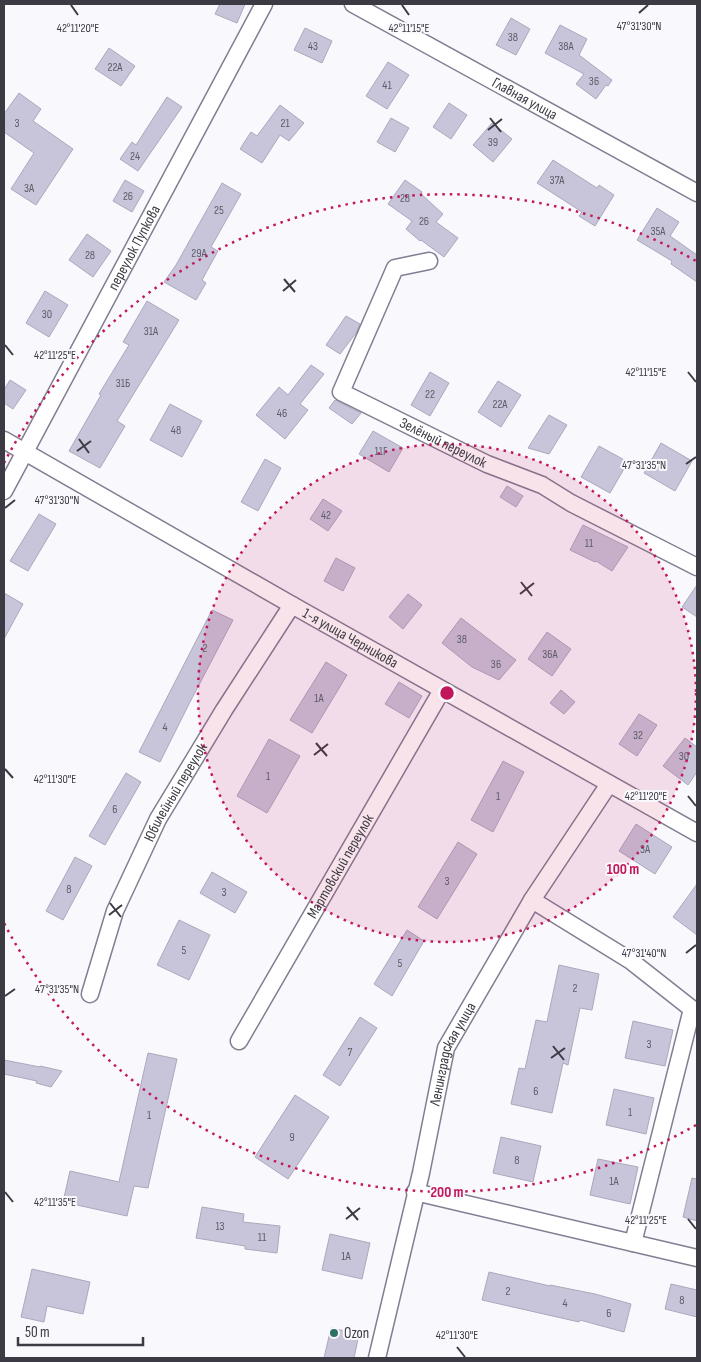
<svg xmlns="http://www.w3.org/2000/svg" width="701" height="1362" font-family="'Sofia Sans Condensed',sans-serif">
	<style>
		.building { fill: #c8c4da; stroke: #aba8bd }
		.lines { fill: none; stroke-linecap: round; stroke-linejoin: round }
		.street-casing { stroke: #817e92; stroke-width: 19 }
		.street { stroke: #fff; stroke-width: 16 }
		.ticks { fill: none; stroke: #3c3a43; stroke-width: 2 }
		.ring { fill: none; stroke: #c2185b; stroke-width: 2.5; stroke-dasharray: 2.5 5 }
		.poi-dot { fill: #2b7166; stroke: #f9f8fd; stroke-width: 2 }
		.labels { text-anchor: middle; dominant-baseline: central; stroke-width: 4; stroke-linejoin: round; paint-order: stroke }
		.number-label { font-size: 12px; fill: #5f5c69 }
		.street-label { font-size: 15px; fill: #3c3a43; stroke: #f9f8fd }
		.poi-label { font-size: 15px; fill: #3c3a43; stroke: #f9f8fd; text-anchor: start }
		.ticks-label { font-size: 12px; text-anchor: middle; fill: #3c3a43; stroke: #f9f8fd; stroke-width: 4; stroke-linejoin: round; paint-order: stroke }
		.centre { fill: #c2185b; stroke: #f9f8fd; stroke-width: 2.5 }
		.ring-label { font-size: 15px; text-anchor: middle; font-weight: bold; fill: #c2185b; stroke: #f9f8fd; stroke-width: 4; stroke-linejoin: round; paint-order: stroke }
	</style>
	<rect width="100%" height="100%" fill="#f9f8fd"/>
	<!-- building -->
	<g class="building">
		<path d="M220,4H245L237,23L215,14Z"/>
		<path d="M511,18L530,29L516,55L496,45Z"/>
		<path d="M560,25L587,39L579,55L612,80L608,86L606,85L596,99L576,84L584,74L545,53Z"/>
		<path d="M305,28L332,41L322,63L294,50Z"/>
		<path d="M109,48L135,66L121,86L95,69Z"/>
		<path d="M388,62L409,75L387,109L366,96Z"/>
		<path d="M19,93L41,109L33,121L73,149L36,205L11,189L34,153L4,132V114Z"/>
		<path d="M167,97L182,107L138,171L120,159L132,142L136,145Z"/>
		<path d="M449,103L467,115L451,139L433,127Z"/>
		<path d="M280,105L304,123L289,141L280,135L262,163L240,149L251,132L257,136Z"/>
		<path d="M391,118L409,128L395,152L377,142Z"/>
		<path d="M492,123L512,139L493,162L473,145Z"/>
		<path d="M553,160L597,188L599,185L614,195L595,226L579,216L582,212L537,183Z"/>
		<path d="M125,180L144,191L132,212L113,201Z"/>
		<path d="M405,180L422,192L421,194L443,214L436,222L458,238L444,257L421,240L420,241L406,229L412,221L388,204Z"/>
		<path d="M222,183L241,194L211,247L218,251L202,280L206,283L196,300L164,282L176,265Z"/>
		<path d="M657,208L679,222L670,236L697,255V282L671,264L672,261L637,240Z"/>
		<path d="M87,234L111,251L93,277L69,260Z"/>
		<path d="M45,291L68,305L49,337L26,323Z"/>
		<path d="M147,301L179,320L117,421L125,426L100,468L69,451L101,395L99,394L129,345L123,342Z"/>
		<path d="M346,316L360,324L356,333L340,354L326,345Z"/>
		<path d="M311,365L324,374L300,404L308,410L285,439L256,415L279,387L288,395Z"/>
		<path d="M430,372L449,383L430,416L411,405Z"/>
		<path d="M10,380L26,390L13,409L4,403V390Z"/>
		<path d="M498,381L521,395L501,427L478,412Z"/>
		<path d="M335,400L361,413L352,424L329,408Z"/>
		<path d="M170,404L202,421L182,457L150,440Z"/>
		<path d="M549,415L567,425L549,454L528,448Z"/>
		<path d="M373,431L403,448L389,472L359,454Z"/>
		<path d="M661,443L692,461L675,491L644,473Z"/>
		<path d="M599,446L628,462L610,493L581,477Z"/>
		<path d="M265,459L281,468L258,511L241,502Z"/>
		<path d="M507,486L523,496L516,507L500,497Z"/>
		<path d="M323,499L342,511L328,531L310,519Z"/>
		<path d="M39,514L56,524L28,571L10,561Z"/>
		<path d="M583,525L628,547L612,571L596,561L595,562L570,550Z"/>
		<path d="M336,558L355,568L343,591L324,581Z"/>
		<path d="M697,585V617L682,607Z"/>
		<path d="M4,593L23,604L4,639Z"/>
		<path d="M408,594L422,605L403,629L389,617Z"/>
		<path d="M212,610L233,620L190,702L160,762L139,752Z"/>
		<path d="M461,618L516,660L499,680L472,667L442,643Z"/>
		<path d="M547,632L571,649L552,676L528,659Z"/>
		<path d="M326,662L347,675L312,733L290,720Z"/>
		<path d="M399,682L422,696L409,718L385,704Z"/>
		<path d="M561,690L575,702L564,714L550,703Z"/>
		<path d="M639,714L657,725L637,756L619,744Z"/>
		<path d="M685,738L697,747V772L688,785L663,766Z"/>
		<path d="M269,739L300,756L267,813L237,796Z"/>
		<path d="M503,761L524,772L493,832L471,820Z"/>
		<path d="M126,773L141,782L105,845L89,836Z"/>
		<path d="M636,824L672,847L655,874L619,851Z"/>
		<path d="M458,842L477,854L437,919L418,907Z"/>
		<path d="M75,857L92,866L63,920L46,911Z"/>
		<path d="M212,872L247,892L235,913L200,893Z"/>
		<path d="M697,884V935L673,917Z"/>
		<path d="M179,920L210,935L189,980L157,965Z"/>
		<path d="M407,930L424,941L392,996L374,984Z"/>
		<path d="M559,965L599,974L592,1010L580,1008L568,1065L563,1063L552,1113L511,1104L519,1068L525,1069L536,1020L547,1022Z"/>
		<path d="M360,1017L377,1028L340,1086L323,1075Z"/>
		<path d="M633,1021L673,1030L665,1066L625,1058Z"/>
		<path d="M148,1053L177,1059L148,1188L134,1186L127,1216L63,1202L70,1171L119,1182Z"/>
		<path d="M4,1060L40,1067V1066L62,1071L51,1087L36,1083L37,1081L4,1074Z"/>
		<path d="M614,1089L654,1098L646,1134L606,1125Z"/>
		<path d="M295,1095L329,1117L288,1179L255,1157Z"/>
		<path d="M501,1137L541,1146L533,1182L493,1173Z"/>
		<path d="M598,1159L638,1167L630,1204L590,1195Z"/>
		<path d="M692,1178L697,1179V1221L683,1217Z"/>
		<path d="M202,1207L244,1214L243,1222L280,1226L277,1253L245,1249V1246L196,1238Z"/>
		<path d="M330,1234L370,1243L362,1279L322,1270Z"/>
		<path d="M32,1269L90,1282L83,1314L47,1306L44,1322L21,1317Z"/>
		<path d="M489,1272L550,1286V1285L595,1294L631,1304L624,1332L580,1320L579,1322L482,1300Z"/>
		<path d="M671,1284L697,1290V1317L665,1309Z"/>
		<path d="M331,1328L359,1334L354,1358H324Z"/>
	</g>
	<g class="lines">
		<defs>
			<g id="street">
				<path id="s1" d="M353,4L697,193"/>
				<path id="s2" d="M429,261L395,268L341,392L487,464L542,485L571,503L697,567"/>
				<path id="s3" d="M4,440L292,605L697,833"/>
				<path id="s4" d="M4,491L264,4"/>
				<path d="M532,900L631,961L692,1009L633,1243"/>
				<path id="s5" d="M90,994L115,911L158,819L224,710L292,605"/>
				<path id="s6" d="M239,1041L442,690"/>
				<path d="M415,1192L697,1258"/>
				<path id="s7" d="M377,1358L421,1173L446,1048L532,900L609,784"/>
			</g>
		</defs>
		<!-- street casing -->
		<use href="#street" class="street-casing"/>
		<!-- street -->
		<use href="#street" class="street"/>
	</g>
	<!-- ticks -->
	<path class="ticks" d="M71,5L78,15M402,5L409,15M639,13L648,5M490,118L501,132M488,130L502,119M284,279L295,292M283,291L296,280M5,345L13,355M688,372L696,382M79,439L89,453M77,451L91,441M686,464L696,457M5,508L15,500M521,582L532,596M520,594L534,583M316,743L327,756M314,755L328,744M5,769L13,778M688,796L696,806M110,903L121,917M109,915L122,905M686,953L696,945M5,996L15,989M553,1046L564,1060M551,1058L565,1048M5,1192L13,1202M347,1207L358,1220M346,1219L360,1208M688,1219L696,1229M457,1347L465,1357"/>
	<!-- distance rings -->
	<circle cx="447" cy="693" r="249" fill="#c2185b" fill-opacity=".12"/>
	<g class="ring">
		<circle cx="447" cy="693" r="249"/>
		<path d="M696 1125A499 499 0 0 1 4 923M4 463A499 499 0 0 1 696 261"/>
	</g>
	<!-- markers -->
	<circle class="poi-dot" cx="334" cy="1333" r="5"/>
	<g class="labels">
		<!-- number labels -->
		<g class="number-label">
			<text x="513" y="37">38</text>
			<text x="313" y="46">43</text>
			<text x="566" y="46">38А</text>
			<text x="115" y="67">22А</text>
			<text x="594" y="81">36</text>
			<text x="387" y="85">41</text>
			<text x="17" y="123">3</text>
			<text x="285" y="123">21</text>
			<text x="493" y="142">39</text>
			<text x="135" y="156">24</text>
			<text x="557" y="180">37А</text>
			<text x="29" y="188">3А</text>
			<text x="128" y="196">26</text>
			<text x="405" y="198">28</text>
			<text x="219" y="210">25</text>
			<text x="424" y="221">26</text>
			<text x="658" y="231">35А</text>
			<text x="199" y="253">29А</text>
			<text x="90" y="255">28</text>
			<text x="47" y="314">30</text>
			<text x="151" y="331">31А</text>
			<text x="123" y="383">31Б</text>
			<text x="430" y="394">22</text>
			<text x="500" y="404">22А</text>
			<text x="282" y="413">46</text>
			<text x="176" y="430">48</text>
			<text x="381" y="451">11Г</text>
			<text x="326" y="515">42</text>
			<text x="589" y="543">11</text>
			<text x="462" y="639">38</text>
			<text x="205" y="648">2</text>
			<text x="550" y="654">36А</text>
			<text x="496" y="664">36</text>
			<text x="319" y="698">1А</text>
			<text x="165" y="727">4</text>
			<text x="638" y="735">32</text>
			<text x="684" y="756">30</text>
			<text x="268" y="776">1</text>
			<text x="498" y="796">1</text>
			<text x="115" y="809">6</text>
			<text x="645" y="849">3А</text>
			<text x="447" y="881">3</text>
			<text x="69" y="889">8</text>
			<text x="224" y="892">3</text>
			<text x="184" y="950">5</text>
			<text x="400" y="963">5</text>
			<text x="575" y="988">2</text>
			<text x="649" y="1044">3</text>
			<text x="350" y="1052">7</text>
			<text x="536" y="1091">6</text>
			<text x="630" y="1112">1</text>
			<text x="149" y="1115">1</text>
			<text x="292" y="1137">9</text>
			<text x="517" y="1160">8</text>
			<text x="614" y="1181">1А</text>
			<text x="220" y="1226">13</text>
			<text x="262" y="1237">11</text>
			<text x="346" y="1256">1А</text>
			<text x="508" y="1291">2</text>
			<text x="682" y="1300">8</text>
			<text x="565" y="1303">4</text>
			<text x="609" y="1313">6</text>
		</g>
		<!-- street labels -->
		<g class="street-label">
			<text stroke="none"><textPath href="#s1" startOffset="196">Главная улица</textPath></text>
			<text stroke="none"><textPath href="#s4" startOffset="276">переулок Пупкова</textPath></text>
			<text stroke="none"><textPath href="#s2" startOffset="284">Зелёный переулок</textPath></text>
			<text stroke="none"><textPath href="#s3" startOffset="399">1-я улица Черникова</textPath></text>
			<text stroke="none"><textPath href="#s5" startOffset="220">Юбилейный переулок</textPath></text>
			<text stroke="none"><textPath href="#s6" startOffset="202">Мартовский переулок</textPath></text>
			<text stroke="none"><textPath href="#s7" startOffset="314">Ленинградская улица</textPath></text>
		</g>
		<!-- poi labels -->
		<g class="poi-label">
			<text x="344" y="1333">Ozon</text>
		</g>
	</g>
	<g class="ticks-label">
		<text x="639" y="30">47°31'30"N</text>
		<text x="78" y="32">42°11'20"E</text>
		<text x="409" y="32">42°11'15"E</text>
		<text x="55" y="359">42°11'25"E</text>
		<text x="646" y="376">42°11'15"E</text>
		<text x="644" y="469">47°31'35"N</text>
		<text x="57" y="504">47°31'30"N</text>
		<text x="55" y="783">42°11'30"E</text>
		<text x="646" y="800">42°11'20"E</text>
		<text x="644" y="957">47°31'40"N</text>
		<text x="57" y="993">47°31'35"N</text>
		<text x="55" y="1206">42°11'35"E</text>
		<text x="646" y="1224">42°11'25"E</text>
		<text x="457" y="1339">42°11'30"E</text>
	</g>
	<circle cx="447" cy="693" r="8" class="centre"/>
	<g class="ring-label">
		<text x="623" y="874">100 m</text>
		<text x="447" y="1197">200 m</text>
	</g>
	<!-- border -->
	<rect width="701" height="1362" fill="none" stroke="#3c3a43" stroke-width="10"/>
	<!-- scale -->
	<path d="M18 1337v8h125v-8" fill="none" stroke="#3c3a43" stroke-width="2.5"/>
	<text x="25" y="1337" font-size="15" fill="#3c3a43" stroke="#f9f8fd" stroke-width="4" paint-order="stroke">50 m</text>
</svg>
